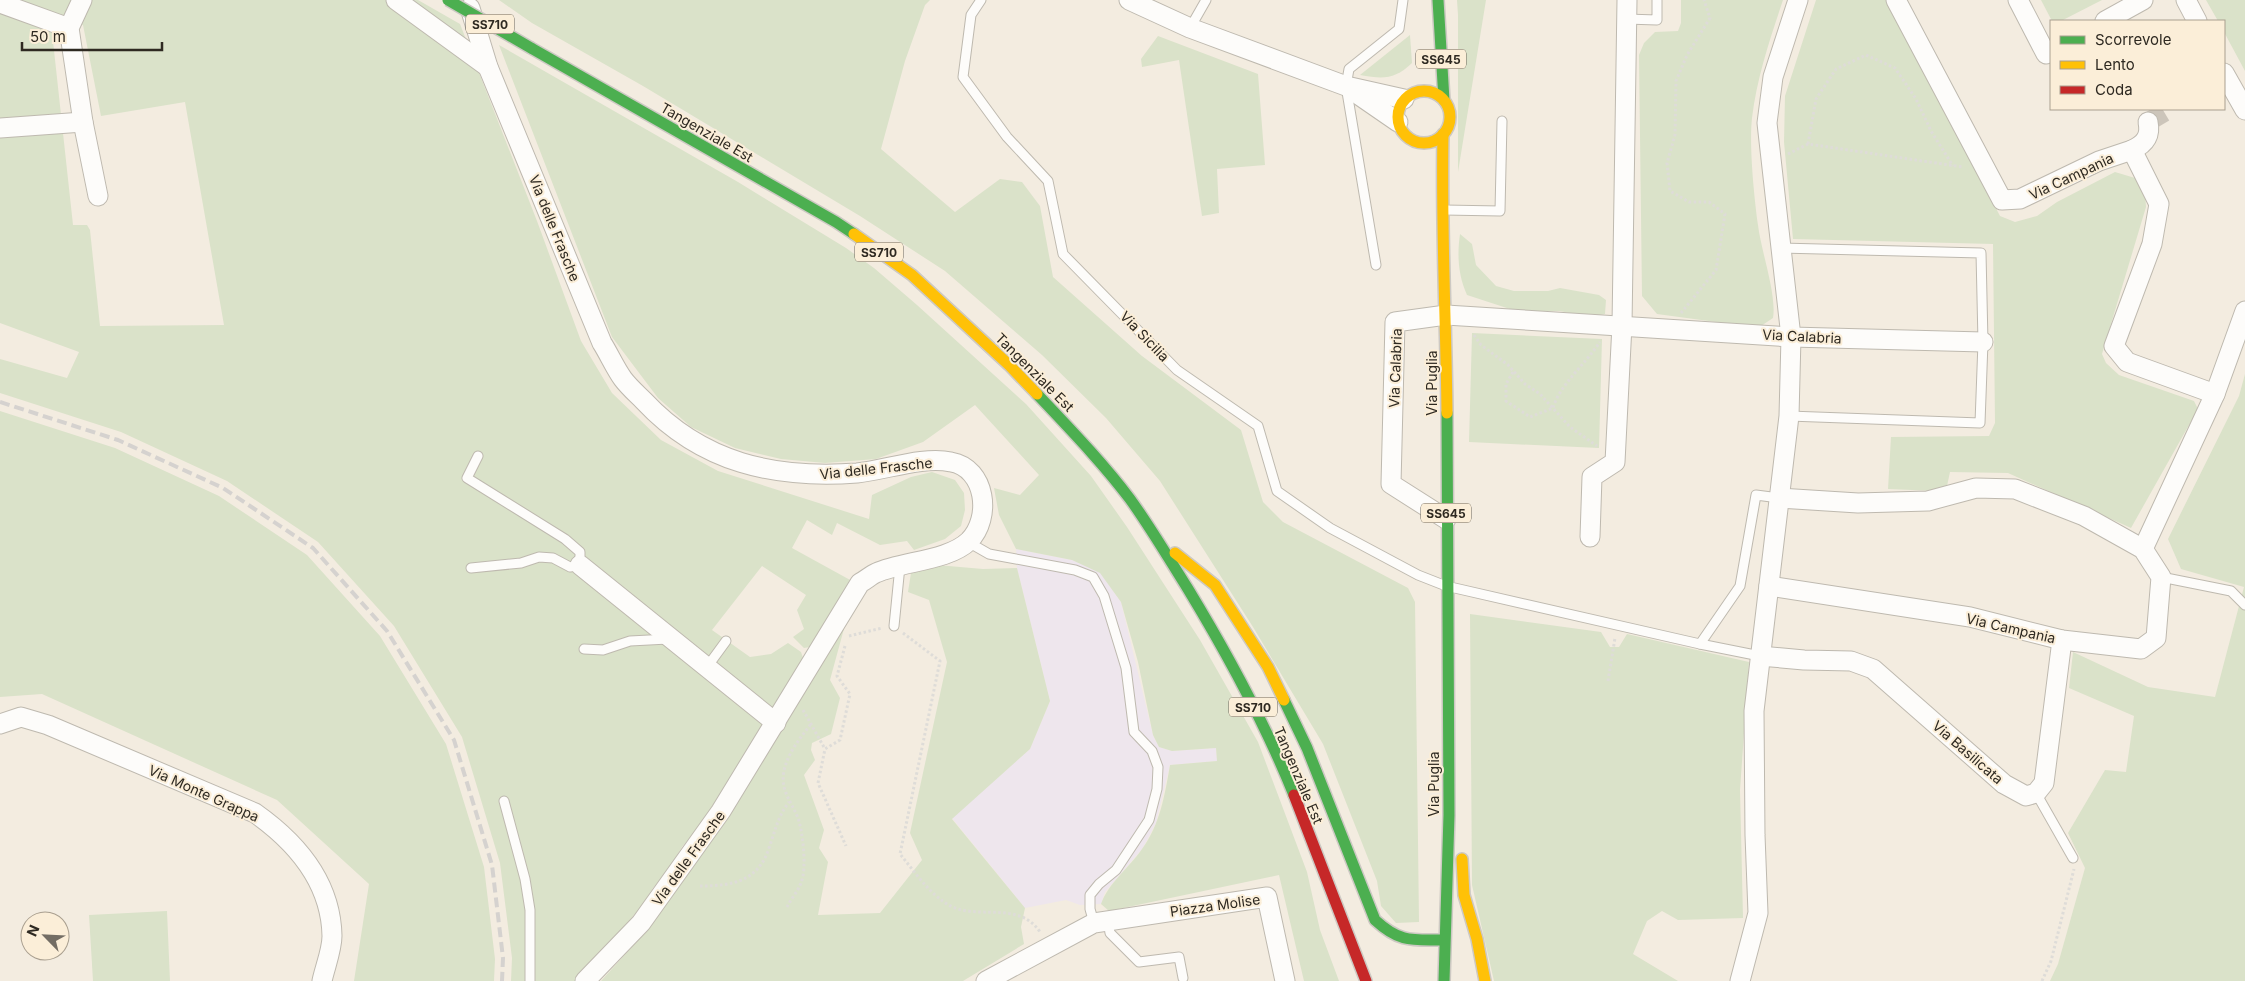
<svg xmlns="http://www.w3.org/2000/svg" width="2245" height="981" font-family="Inter,sans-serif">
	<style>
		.education { fill: #eee6ed }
		.green { fill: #dae2c9 }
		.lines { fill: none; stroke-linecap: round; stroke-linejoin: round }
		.street-tunnel { stroke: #ccc5ba; stroke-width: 19; stroke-dasharray: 19 9; stroke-linecap: butt }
		.lane-casing { stroke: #beb9af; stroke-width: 11 }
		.street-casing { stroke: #beb9af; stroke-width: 21 }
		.fast-casing { stroke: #cdc9c3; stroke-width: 14 }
		.slow-casing { stroke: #cdc9c3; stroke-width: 14 }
		.jam-casing { stroke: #cdc9c3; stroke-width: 14 }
		.path { stroke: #dedcd8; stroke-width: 3; stroke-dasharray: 2.5 2.5; stroke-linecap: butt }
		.lane { stroke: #fdfcfa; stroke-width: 9 }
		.street { stroke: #fdfcfa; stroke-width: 19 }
		.fast { stroke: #4caf50; stroke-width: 11 }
		.slow { stroke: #ffc107; stroke-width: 11 }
		.jam { stroke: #c62828; stroke-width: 11 }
		.rail { stroke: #d5d2cf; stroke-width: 4; stroke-dasharray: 10 5; stroke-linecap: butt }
		.fast-bridge-casing { stroke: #cdc9c3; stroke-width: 14; stroke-linecap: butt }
		.fast-bridge { stroke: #4caf50; stroke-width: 11 }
		.labels { text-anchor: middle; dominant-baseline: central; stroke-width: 4; stroke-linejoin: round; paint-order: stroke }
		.shield { fill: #fbeed8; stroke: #6c6458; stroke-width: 1 }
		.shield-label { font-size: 12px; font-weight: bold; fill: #2e2921 }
		.street-label { font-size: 14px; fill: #2e2921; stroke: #fbeed8 }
	</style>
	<rect width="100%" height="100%" fill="#f3ece0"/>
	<!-- education -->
	<path class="education" d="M1016,549L1072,560L1100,572L1121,602L1153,735L1159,747L1172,751L1216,748L1217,761L1170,765L1156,823L1143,848L1105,892L1101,904L1080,905L1066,900L1025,908L952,818L1030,749L1050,701L1017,568Z"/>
	<!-- green -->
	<g class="green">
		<path d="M16,0H418L460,24L537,221L581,341L612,393L661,440L718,471L869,519L872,495L911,477L932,472L955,480L964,493L965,510L961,526L945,539L914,550L907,541L880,545L837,523L832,535L807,520L792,548L852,581L816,646L804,648L793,637L804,629L797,610L806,595L762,566L712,630L750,657L771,654L788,643L801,652L805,664L748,748L703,822L682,847L668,870L653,888L641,907L577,981H511L512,958L500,863L462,737L394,626L318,542L227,481L121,432L0,393V359L67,378L79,352L0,323V10L52,32L73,225H87L90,230L100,326L224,325L185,102L101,116L83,25Z"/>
		<path d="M499,0H930L925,5L905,61L881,149L955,212L1000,179L1022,182L1040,206L1053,277L1142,356L1241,430L1263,502L1283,522L1408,588L1415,602L1419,922L1396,923L1381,906L1377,881L1323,744L1253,627L1160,481L1106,418L1042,355L945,271L860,216L643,86L532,23Z"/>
		<path d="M1457,0H1486L1458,172V15Z"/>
		<path d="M1681,0H1783C1770,39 1757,77 1752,118C1749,146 1754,196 1758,225C1761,251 1777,295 1773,318L1761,326L1731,324L1657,314L1642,296L1639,55L1644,43L1655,32L1678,31L1681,23Z"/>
		<path d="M1816,0H1888L2000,216L2015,222L2037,216L2057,202L2115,172L2135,178L2145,192L2146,207L2102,354L2106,363L2119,375L2194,401L2198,409L2131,528L2008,473L1950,472L1947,486L1936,491L1888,489L1891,437L1989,436L1995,423L1993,244L1793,239L1784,142L1785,96Z"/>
		<path d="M2041,0H2102L2061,21H2052Z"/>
		<path d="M2206,0H2245V71L2224,32V21H2218Z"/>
		<path d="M1410,35L1412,63C1394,80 1383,79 1360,75Z"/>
		<path d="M1158,36L1258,74L1265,165L1217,169L1219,213L1202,216L1179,60L1142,67L1141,59Z"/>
		<path d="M499,45L738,182L846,248L874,268L917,305L1026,404L1091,476L1127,527L1200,640L1258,742L1307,872L1320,930L1339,981H1304L1279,875L1109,911L1101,904C1109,882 1129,868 1142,849C1160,825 1165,794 1170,765L1217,761L1216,748L1172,751L1159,747L1153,735L1138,662L1121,602L1100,573L1072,560L1016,549L999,515L994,488L1020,495L1039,475L975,405L923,442L876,459L825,463L781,459L735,448L691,427L658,398L612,337Z"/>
		<path d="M1460,234L1472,244L1476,265L1496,286L1514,291H1548L1560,288L1599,295L1606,300L1605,314L1587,317L1560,311H1516L1467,295C1458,275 1457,255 1460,234Z"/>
		<path d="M1472,333L1602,339L1599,448L1469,442Z"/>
		<path d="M2245,374V981H2050L2058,964L2085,868L2068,833L2105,770L2126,772L2134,716L2069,688L2073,652L2148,687L2215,697L2244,587L2181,569L2168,539L2239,396Z"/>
		<path d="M0,411L115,448L219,496L307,555L380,636L446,744L484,867L495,959L494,981H354L369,884L277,800L42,694L0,697Z"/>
		<path d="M937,565L983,569L1017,568L1050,701L1030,749L952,819L1025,908L1021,927L1024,944L963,981H601L650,927L730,813L845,625L830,680L840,698L831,734L812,743L811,750L815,760L804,775L824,830L819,848L828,862L818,915L880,913L922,860L910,833L947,662L929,600L908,592L911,573Z"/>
		<path d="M1470,614L1601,632L1610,647H1619L1627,634L1749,662L1740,790L1743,918L1678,920L1662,911L1647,921L1633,954L1678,981H1494L1472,885Z"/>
		<path d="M167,911L170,981H93L89,915Z"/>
	</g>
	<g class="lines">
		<!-- street-tunnel -->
		<path class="street-tunnel" d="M2148,122L2170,109"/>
		<defs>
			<g id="lane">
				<path d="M981,0L971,15L963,77L1007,137L1048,181L1063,254L1177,370L1258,426L1277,491L1330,528L1418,575L1446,586L1700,644L1740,586L1756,495L1779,498"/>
				<path d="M1626,19L1657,20V0"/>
				<path d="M1190,28L1206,0"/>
				<path d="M1444,210L1500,211L1502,121"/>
				<path d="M1780,248L1981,253L1983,342L1980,423L1789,416"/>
				<path d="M1376,265L1346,86L1349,69L1399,29L1403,0"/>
				<path d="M968,542L989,554L1075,570L1093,577L1104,596L1126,668L1134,732L1152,751L1158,767L1157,789L1149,820L1116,870L1099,884L1090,895V909L1094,923"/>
				<path d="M471,568L521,563L539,557L553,558L570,567L580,565V552L565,539L467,478L478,456"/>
				<path d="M2161,577L2231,591L2245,605"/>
				<path d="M894,626L900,566"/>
				<path d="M1700,644L1760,656"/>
				<path d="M584,649L603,650L630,641L668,639"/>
				<path d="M707,667L726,641"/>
				<path d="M2036,793L2073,858"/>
				<path d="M504,801L525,879L530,910V981"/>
				<path d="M1108,921L1110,933L1139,962L1179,957L1183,978"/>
			</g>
			<g id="street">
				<path d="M82,0L69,28L83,122L98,196"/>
				<path d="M396,0L488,67"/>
				<path d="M1129,0L1190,28L1346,86L1404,99"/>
				<path d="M1896,0L2002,200L2020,199L2099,161L2132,150L2159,204L2152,244L2114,346L2127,362L2215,394"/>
				<path d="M2018,0L2046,54L2051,51"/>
				<path d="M2186,0L2197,21"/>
				<path d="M0,3L69,28"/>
				<path d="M470,8L488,67L602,343C609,354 615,368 623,379C629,387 637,394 644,401C702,463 774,479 857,473C886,470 923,456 951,462C986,468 992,518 969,541C948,561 903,561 876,573C871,575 866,580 860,583L721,811L641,923L585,981"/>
				<path d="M2105,21L2143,0"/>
				<path d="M2224,73L2245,110"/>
				<path d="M1353,91L1398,122"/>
				<path d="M0,128L83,122"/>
				<path d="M2132,150C2145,144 2151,136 2148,122"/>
				<path d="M1446,519L1391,484L1395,322L1446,315L1791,337L1983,342"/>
				<path d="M1590,537L1592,477L1615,462L1622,325L1627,0"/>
				<path d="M2143,549L2215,394L2245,311"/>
				<path d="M580,565L776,723"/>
				<path d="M1769,586L1970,617L2062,640L2141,649L2156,638L2161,577L2143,549L2084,516L2015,489L1976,488L1928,501L1858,503L1779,498"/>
				<path d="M1760,656L1804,660L1851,661L1873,669L2004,784L2026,796L2036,793L2044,783L2062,640"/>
				<path d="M0,724L21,717L48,725L255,813C296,842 331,882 332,936C332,950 325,967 322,981"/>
				<path d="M986,981L1094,923L1267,897L1285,981"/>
				<path d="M1740,981L1758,913L1755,835L1754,711L1789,416L1791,337L1767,123L1773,77L1798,0"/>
			</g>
			<g id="fast">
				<path d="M1438,0L1444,100"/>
				<path d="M531,48L836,222L854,234"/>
				<path d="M1037,394C1069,428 1102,462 1130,499C1151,528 1169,559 1188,589C1228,655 1265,723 1294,795"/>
				<path d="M1284,700L1307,748L1375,920C1400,943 1412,940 1444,940"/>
				<path d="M1444,981L1449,815L1447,413"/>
			</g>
			<g id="slow">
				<circle cx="1424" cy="117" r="26"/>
				<path d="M1443,134C1441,227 1446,320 1447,413"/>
				<path d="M854,234L912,275L1009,365L1037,394"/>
				<path d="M1175,553L1215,585L1268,667L1284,700"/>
				<path d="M1462,859L1464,895L1477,939L1485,981"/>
			</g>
			<path id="jam" d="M1294,795L1366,981"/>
		</defs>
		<!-- lane casing -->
		<use href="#lane" class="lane-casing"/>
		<!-- street casing -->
		<use href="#street" class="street-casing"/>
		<!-- fast casing -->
		<use href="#fast" class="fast-casing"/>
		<!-- slow casing -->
		<use href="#slow" class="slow-casing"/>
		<!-- jam casing -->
		<use href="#jam" class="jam-casing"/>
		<!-- path -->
		<g class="path">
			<path d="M1808,144L1816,99L1836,69L1866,55L1895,68L1916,99L1931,131L1953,166"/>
			<path d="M1788,154L1808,144L1963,167"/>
			<path d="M1681,313L1716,270L1725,214L1709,202H1689L1670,191L1667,163L1675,135L1676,81L1687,55L1710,18L1704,0"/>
			<path d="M1474,335L1481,345L1508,365L1525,384L1540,394L1570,427L1597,446"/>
			<path d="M1513,372L1506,384V401L1530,417L1553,408C1559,386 1586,363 1600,342"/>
			<path d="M903,633L940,661L900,854C914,871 928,892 947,904C975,922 1018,899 1040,932"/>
			<path d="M849,636L882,628"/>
			<path d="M845,646L837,676L850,694L840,740L825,749L818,783L846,846"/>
			<path d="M1608,681L1615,638"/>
			<path d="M803,710L825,749"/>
			<path d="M700,886C731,886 758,882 769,848C775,831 778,816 789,802"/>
			<path d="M787,907C791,899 798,891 801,883C807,869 803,833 798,818C791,801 780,790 784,771C787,754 801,737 811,724"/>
			<path d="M2042,981L2051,961L2074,869"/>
		</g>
		<!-- lane -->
		<use href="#lane" class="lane"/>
		<!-- street -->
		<use href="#street" class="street"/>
		<!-- fast -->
		<use href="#fast" class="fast"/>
		<!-- slow -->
		<use href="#slow" class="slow"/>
		<!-- jam -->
		<use href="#jam" class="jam"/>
		<!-- rail -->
		<path class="rail" d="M0,402L118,440L223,488L313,548L387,631L454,740L492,865L503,958L502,981"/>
		<defs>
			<path id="fast-bridge" d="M448,0L531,48"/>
		</defs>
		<!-- fast-bridge casing -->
		<use href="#fast-bridge" class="fast-bridge-casing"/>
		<!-- fast-bridge -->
		<use href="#fast-bridge" class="fast-bridge"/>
	</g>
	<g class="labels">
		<!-- shield labels -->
		<g class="shield">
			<rect x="466" y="14.5" width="48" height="19" rx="4"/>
			<rect x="1416" y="49.5" width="50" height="19" rx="4"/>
			<rect x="855" y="242.5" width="48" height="19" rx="4"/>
			<rect x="1421" y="503.5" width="50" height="19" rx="4"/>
			<rect x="1229" y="697.5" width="48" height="19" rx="4"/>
		</g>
		<g class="shield-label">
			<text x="490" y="24">SS710</text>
			<text x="1441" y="59">SS645</text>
			<text x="879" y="252">SS710</text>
			<text x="1446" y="513">SS645</text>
			<text x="1253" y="707">SS710</text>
		</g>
		<!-- street labels -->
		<g class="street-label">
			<text transform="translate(707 132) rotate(30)">Tangenziale Est</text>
			<text transform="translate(2071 176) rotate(-25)">Via Campania</text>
			<text transform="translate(555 228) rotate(68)">Via delle Frasche</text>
			<text transform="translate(1145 336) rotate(46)">Via Sicilia</text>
			<text transform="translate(1802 336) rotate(3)">Via Calabria</text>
			<text transform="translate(1395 368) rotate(-88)">Via Calabria</text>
			<text transform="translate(1035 372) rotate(45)">Tangenziale Est</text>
			<text transform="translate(1431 383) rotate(-90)">Via Puglia</text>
			<text transform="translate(876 468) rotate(-6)">Via delle Frasche</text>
			<text transform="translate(2011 628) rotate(13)">Via Campania</text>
			<text transform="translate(1968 752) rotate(41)">Via Basilicata</text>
			<text transform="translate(1299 775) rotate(67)">Tangenziale Est</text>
			<text transform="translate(1433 784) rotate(-90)">Via Puglia</text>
			<text transform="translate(204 793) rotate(24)">Via Monte Grappa</text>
			<text transform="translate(688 858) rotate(-54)">Via delle Frasche</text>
			<text transform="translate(1215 905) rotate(-8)">Piazza Molise</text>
		</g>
	</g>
	<!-- legend -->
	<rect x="2050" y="20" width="175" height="90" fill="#fbeed8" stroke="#a99f8f"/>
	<rect x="2060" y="36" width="25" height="8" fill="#4caf50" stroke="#a99f8f"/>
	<text x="2095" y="45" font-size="15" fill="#2e2921">Scorrevole</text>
	<rect x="2060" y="61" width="25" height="8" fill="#ffc107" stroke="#a99f8f"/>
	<text x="2095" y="70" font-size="15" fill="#2e2921">Lento</text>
	<rect x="2060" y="86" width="25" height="8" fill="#c62828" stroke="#a99f8f"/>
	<text x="2095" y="95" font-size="15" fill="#2e2921">Coda</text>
	<!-- north arrow -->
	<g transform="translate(45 936) rotate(294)"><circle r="24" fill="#fbeed8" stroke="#a99f8f"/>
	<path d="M0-4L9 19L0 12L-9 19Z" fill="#736d64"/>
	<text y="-8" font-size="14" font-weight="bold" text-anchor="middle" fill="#2e2921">N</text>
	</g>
	<!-- scale -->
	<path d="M22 42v8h140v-8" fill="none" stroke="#2e2921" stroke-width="2.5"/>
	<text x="30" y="42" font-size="15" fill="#2e2921" stroke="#fbeed8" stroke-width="4" paint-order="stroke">50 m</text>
</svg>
